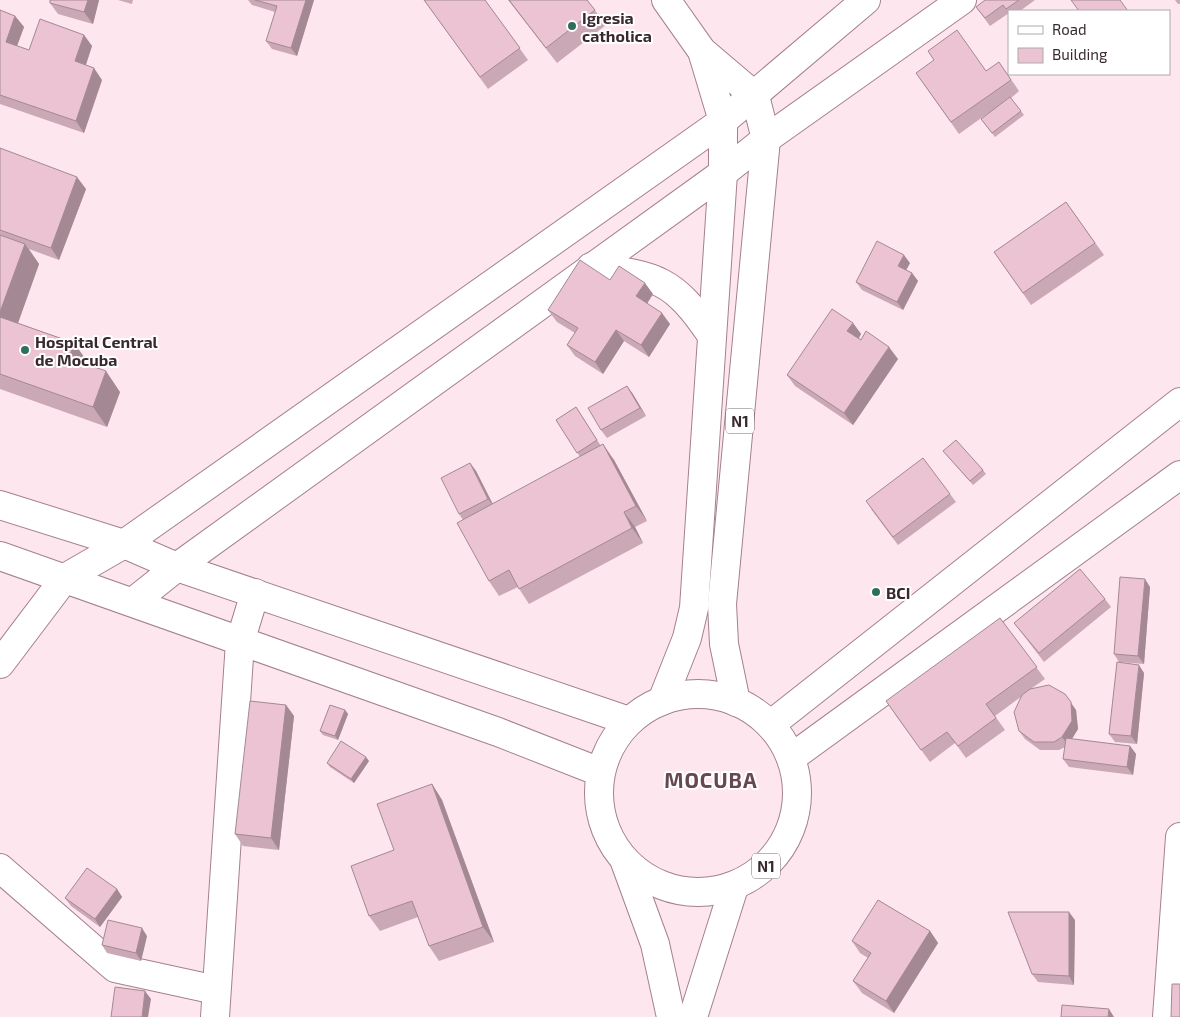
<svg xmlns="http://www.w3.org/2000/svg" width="1180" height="1017" font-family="'Exo 2',sans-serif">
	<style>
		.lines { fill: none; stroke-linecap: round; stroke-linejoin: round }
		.minor-casing { stroke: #a4808e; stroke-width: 30 }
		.tertiary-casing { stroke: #a4808e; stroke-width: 30 }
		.trunk-casing { stroke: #a4808e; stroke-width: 30 }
		.minor { stroke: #fff; stroke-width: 28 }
		.tertiary { stroke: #fff; stroke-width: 28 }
		.trunk { stroke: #fff; stroke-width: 28 }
		.wall { fill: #caa8b5 }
		.shaded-wall { fill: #a48894 }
		.building { fill: #ebc3d3; stroke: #a48894 }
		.poi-dot { fill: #2f6e5c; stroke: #fff; stroke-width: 2 }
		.labels { text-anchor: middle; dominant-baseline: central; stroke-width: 4; stroke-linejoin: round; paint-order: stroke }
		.shield { fill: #fff; stroke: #74696d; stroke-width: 1 }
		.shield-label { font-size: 15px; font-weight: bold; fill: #38292f }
		.poi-label { font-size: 16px; font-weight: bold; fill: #38292f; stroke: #fff; text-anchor: start }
		.district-label { font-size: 21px; font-weight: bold; letter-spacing: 1px; fill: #684755; stroke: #fff }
	</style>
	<rect width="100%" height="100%" fill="#fee6ef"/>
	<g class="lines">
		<defs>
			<g id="minor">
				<path d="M0,664L65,578"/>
				<path d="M0,868L115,968L216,990"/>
				<path d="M215,1017L240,642L255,593"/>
				<path d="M1167,1017L1180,837"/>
			</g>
			<g id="tertiary">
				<path d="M666,0L702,51L755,96"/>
				<path d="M0,505L124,544L177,567L629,721"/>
				<path d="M0,556L498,732L600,772"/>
				<path d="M65,578L124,544L723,121L702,51"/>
				<path d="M133,602L177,567L723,173"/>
				<path d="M770,725L1180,402"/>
				<path d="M791,758L1180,475"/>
			</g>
			<g id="trunk">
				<path d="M723,173L766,139L962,0"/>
				<path d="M591,267C657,276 673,278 712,336"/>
				<circle cx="698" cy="793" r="99"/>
				<path d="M662,701L687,638L694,608L723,173V121L866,0"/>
				<path d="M736,702L724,644L722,604L766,139L755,96"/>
				<path d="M625,862L655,944L671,1017"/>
				<path d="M693,1017L734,887"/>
			</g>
		</defs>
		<!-- minor casing -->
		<use href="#minor" class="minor-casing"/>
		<!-- tertiary casing -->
		<use href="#tertiary" class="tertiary-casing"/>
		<!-- trunk casing -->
		<use href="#trunk" class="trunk-casing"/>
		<!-- minor -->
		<use href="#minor" class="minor"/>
		<!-- tertiary -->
		<use href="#tertiary" class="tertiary"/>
		<!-- trunk -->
		<use href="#trunk" class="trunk"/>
	</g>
	<!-- wall -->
	<g class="wall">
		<path d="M50,0H99L93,24L58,14L50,3Z"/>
		<path d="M118,0H133L132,4Z"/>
		<path d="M248,0H314L297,56L272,49L266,41L275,12L252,5Z"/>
		<path d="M424,0H485L528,60L488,89Z"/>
		<path d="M508,0H587L606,25L557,63Z"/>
		<path d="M985,0H1035L1020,11H1009V13L990,26L976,7Z"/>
		<path d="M1175,0H1180V4H1178Z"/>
		<path d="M0,10L15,16L24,27L17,46L29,50L84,35L92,46L86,65L102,80L84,133L0,104Z"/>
		<path d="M999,62L1019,91L1011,98L1024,115L995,137L981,119L991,111L959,134L916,73L986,71Z"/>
		<path d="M0,148L86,189L59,260L29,249L39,264L18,323L74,343L89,364L88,365L120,392L107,427L0,389Z"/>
		<path d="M1066,202L1104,255L1031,305L994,252Z"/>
		<path d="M910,263L906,270L912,273L918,281L903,310L862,290L856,282Z"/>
		<path d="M610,280L653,294L647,304L670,324L649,357L624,341L603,374L575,356L567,345L575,333L557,322L548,310Z"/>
		<path d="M853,323L861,334L859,339L898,359L853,425L795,386L787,375Z"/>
		<path d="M627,386L646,416L607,438L601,430Z"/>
		<path d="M576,407L601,446L614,460L647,521L635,527L643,543L529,604L518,587L499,596L489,581L463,520L459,514L470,463L476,471L493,504L580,457L556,420Z"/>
		<path d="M943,451L983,470L986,474L973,485Z"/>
		<path d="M950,494L956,502L898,545L871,509Z"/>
		<path d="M1150,587L1144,664L1119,662L1114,654Z"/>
		<path d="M1105,599L1111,607L1044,662L1014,623Z"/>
		<path d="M1000,618L1045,679L1032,688L1076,710L1078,729L1072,739L1130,746L1136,754L1133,775L1069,767L1063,759L1065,747L1059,750H1040L1025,739L1019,731L1022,696L995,716L1005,730L966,758L955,743L930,762L894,713Z"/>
		<path d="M1144,673L1137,744L1115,742L1109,734Z"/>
		<path d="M286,705L294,716L279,850L243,846L235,834Z"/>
		<path d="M345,710L348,714L338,740L323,735L320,731Z"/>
		<path d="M369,761L354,783L330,767L327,763Z"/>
		<path d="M432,784L442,800L494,942L439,961L429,946L418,917L380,931L369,916L394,850Z"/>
		<path d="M117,889L122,897L100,927L71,906L65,898Z"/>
		<path d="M1075,920L1074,985L1038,982L1032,974Z"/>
		<path d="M930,931L938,943L894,1013L862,993L853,981L868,958L860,953L852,941Z"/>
		<path d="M147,936L141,961L107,953L102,945Z"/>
	</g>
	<!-- shaded-wall -->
	<g class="shaded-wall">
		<path d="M88,0H99L93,24L84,12Z"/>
		<path d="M306,0H314L297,56L291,48Z"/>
		<path d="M15,16L24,27L14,54L6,42Z"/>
		<path d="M84,35L92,46L83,73L75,61Z"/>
		<path d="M94,68L102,80L84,133L76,121Z"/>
		<path d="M77,177L86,189L59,260L51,248Z"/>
		<path d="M25,244L39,264L13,337L0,319V312Z"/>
		<path d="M904,255L910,263L904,274L898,266Z"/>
		<path d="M912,273L918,281L903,310L897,302Z"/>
		<path d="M645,283L653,294L644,308L636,296Z"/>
		<path d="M662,313L670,324L649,357L641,345Z"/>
		<path d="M853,323L861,334L855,343L847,331Z"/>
		<path d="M616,330L624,341L603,374L595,362Z"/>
		<path d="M74,343L89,364L84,379L69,358Z"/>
		<path d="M889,347L898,359L853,425L844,413Z"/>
		<path d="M106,371L120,392L107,427L93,407Z"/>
		<path d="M627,386L633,394L646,416L640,408Z"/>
		<path d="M603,444L614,460L647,521L636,506Z"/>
		<path d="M470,463L476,471L494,507L488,499Z"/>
		<path d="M624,512L635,527L643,543L632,528Z"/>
		<path d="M1145,579L1150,587L1144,664L1138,656Z"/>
		<path d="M1139,665L1144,673L1137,744L1131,736Z"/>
		<path d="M1065,694L1076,710L1078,729L1068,745L1062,737Z"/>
		<path d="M286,705L294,716L279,850L271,838Z"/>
		<path d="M345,710L348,714L338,740L335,736Z"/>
		<path d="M1130,746L1136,754L1133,775L1127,767Z"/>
		<path d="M366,757L369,761L354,783L351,779Z"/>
		<path d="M432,784L442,800L494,942L483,927Z"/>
		<path d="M117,889L122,897L100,927L95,919Z"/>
		<path d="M1069,912L1075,920L1074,985L1069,976Z"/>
		<path d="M142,928L147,936L141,961L136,953Z"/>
		<path d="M930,931L938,943L894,1013L886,1001Z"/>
		<path d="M145,991L151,999L148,1017H142Z"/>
		<path d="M1109,1009L1114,1017H1108Z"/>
	</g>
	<!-- building -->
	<g class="building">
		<path d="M50,0H88L84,12L50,3Z"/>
		<path d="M255,0H306L291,48L266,41L277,6Z"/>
		<path d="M424,0H485L520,48L480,77Z"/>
		<path d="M509,0H587L595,10L546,48Z"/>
		<path d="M985,0H1019L1006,9L1003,5L985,18L976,7Z"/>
		<path d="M1071,0H1120L1128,11H1079Z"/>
		<path d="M0,10L15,16L6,42L29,50L40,19L84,35L75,61L94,68L76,121L0,95Z"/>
		<path d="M957,30L986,71L999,62L1011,80L951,122L916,73L934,60L928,51Z"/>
		<path d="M1010,97L1021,111L992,133L981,119Z"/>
		<path d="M0,148L77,177L51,248L0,230Z"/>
		<path d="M1066,202L1095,243L1023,293L994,252Z"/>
		<path d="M0,235L25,244L0,312Z"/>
		<path d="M877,241L904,255L898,266L912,273L897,302L856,282Z"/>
		<path d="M580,260L610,280L619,266L645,283L636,296L662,313L641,345L616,330L595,362L567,345L578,328L548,310Z"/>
		<path d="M832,309L853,323L847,331L861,340L866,331L889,347L844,413L787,375Z"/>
		<path d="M0,317L74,343L69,358L106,371L93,407L0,374Z"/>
		<path d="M627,386L640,408L601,430L588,408Z"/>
		<path d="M576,407L597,440L577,453L556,420Z"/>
		<path d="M956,440L983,470L970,481L943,451Z"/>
		<path d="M603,444L636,506L624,512L632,528L519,589L509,570L489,581L457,523Z"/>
		<path d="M923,458L950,494L893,537L866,501Z"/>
		<path d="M470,463L488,499L459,514L441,478Z"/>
		<path d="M1080,569L1105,599L1039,653L1014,623Z"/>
		<path d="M1120,577L1145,579L1138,656L1114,654Z"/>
		<path d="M1000,618L1037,667L986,704L996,718L958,746L947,732L921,750L886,701Z"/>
		<path d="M1117,662L1139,665L1131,736L1109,734Z"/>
		<path d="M1049,685L1065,694L1071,702L1072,721L1062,737L1054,742H1034L1019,731L1014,712L1022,695L1030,689Z"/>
		<path d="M250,701L286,705L271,838L235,834Z"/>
		<path d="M330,705L345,710L335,736L320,731Z"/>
		<path d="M1066,738L1130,746L1127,767L1063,759Z"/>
		<path d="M341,741L366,757L351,779L327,763Z"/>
		<path d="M432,784L483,927L429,946L412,901L369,916L351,866L394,850L377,804Z"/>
		<path d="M87,868L117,889L95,919L65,898Z"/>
		<path d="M878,900L930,931L886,1001L853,981L871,953L852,941Z"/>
		<path d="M1008,912H1069V976L1032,974Z"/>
		<path d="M108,920L142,928L136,953L102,945Z"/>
		<path d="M1172,984H1180V1017H1171Z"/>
		<path d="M115,987L145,991L142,1017H111Z"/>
		<path d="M1062,1005L1109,1009L1108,1017H1061Z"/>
	</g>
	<!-- markers -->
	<g class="poi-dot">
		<circle cx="572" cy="26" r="5"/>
		<circle cx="25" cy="350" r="5"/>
		<circle cx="876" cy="592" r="5"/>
	</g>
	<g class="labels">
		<!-- shield labels -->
		<g class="shield">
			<rect x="726" y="408.5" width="28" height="25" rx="4"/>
			<rect x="752" y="853.5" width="28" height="25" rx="4"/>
		</g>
		<g class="shield-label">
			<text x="740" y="421">N1</text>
			<text x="766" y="866">N1</text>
		</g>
		<!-- poi labels -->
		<g class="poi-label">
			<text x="582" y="17">Igresia<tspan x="582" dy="18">catholica</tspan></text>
			<text x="35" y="341">Hospital Central<tspan x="35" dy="18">de Mocuba</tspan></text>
			<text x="886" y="592">BCI</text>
		</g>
		<!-- district labels -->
		<g class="district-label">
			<text x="711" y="779">MOCUBA</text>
		</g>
	</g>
	<!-- legend -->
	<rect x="1008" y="10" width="162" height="65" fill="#ffffff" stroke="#afa9ac"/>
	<rect x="1018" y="26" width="25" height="8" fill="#ffffff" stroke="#afa9ac"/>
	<text x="1052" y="35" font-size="15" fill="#38292f">Road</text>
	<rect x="1018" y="48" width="25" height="15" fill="#ebc3d3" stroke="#afa9ac"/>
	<text x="1052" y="60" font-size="15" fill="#38292f">Building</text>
</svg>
